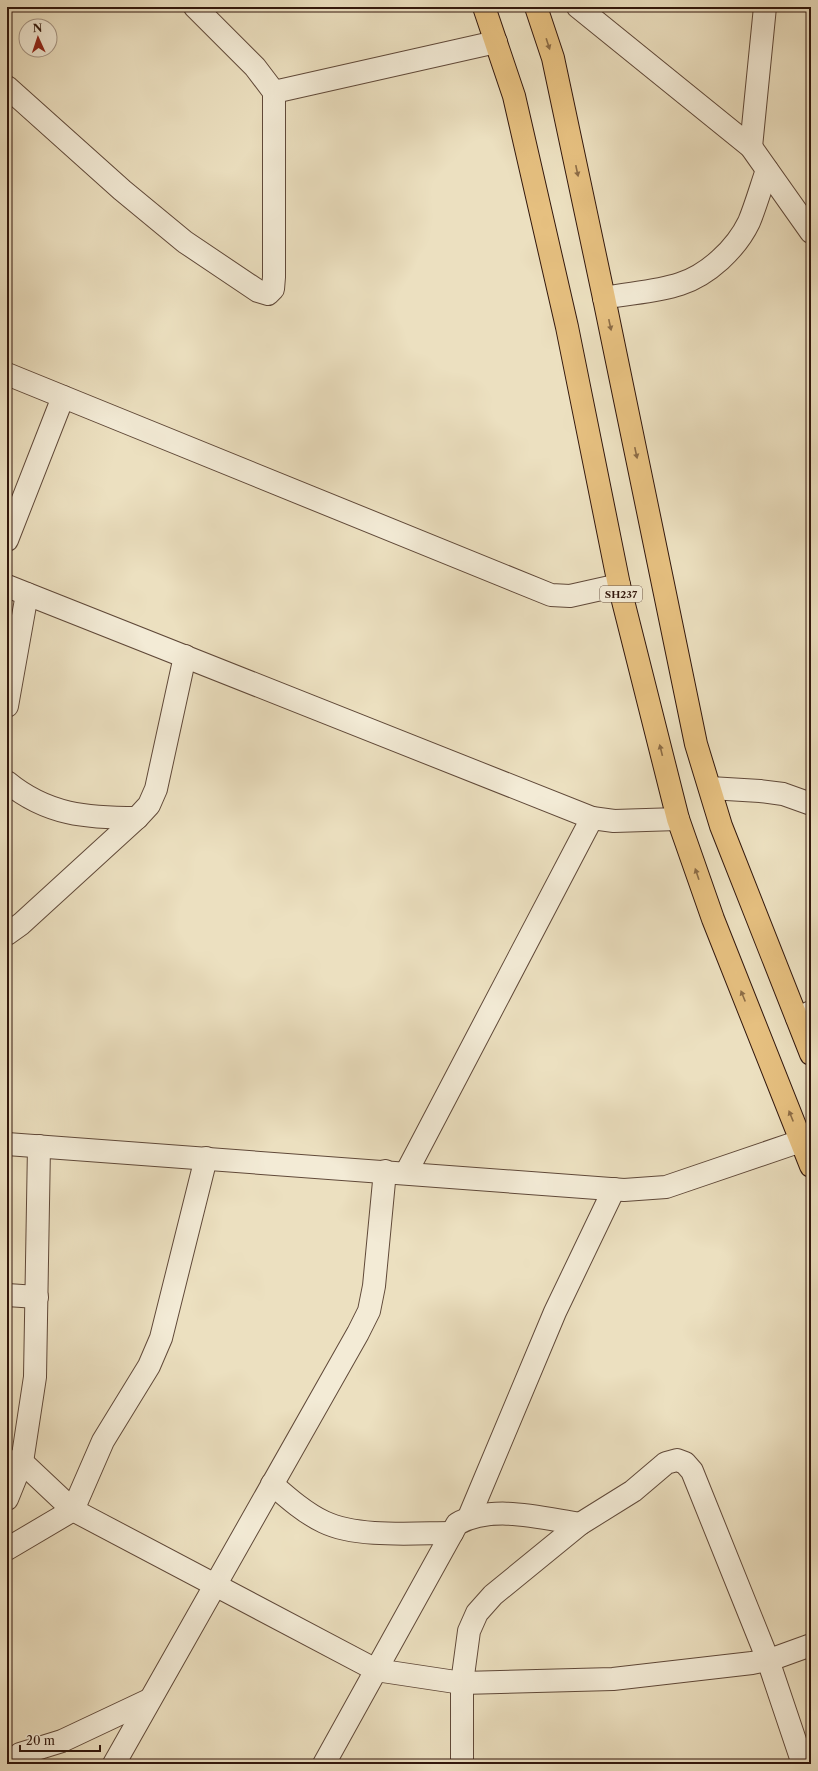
<svg xmlns="http://www.w3.org/2000/svg" width="818" height="1771" font-family="'Libre Caslon Text',serif">
	<style>
		.lines { fill: none; stroke-linecap: round; stroke-linejoin: round }
		.street-casing { stroke: #604939; stroke-width: 24 }
		.primary-casing { stroke: #32170c; stroke-width: 24 }
		.street { stroke: #f3ebd6; stroke-width: 22 }
		.primary { stroke: #e6c080; stroke-width: 22 }
		.oneway { fill: #8c6c46 }
		.labels { text-anchor: middle; dominant-baseline: central; stroke-width: 3; stroke-linejoin: round; paint-order: stroke }
		.shield { fill: #f3ebd6; stroke: #6c5749; stroke-width: 1 }
		.shield-label { font-size: 10px; font-weight: bold; fill: #32170c }
	</style>
	<rect width="100%" height="100%" fill="#ece0c0"/>
	<filter id="stains"><feTurbulence type="fractalNoise" baseFrequency=".005" numOctaves="4"/><feColorMatrix values="0 0 0 0 .2 0 0 0 0 .09 0 0 0 0 .02 0 0 0 .5 -.17"/></filter>
	<radialGradient id="worn" r=".72"><stop offset=".6" stop-color="#630" stop-opacity="0"/><stop offset="1" stop-color="#630" stop-opacity=".3"/></radialGradient>
	<g class="lines">
		<defs>
			<g id="street">
				<path d="M578,7L751,147L811,232"/>
				<path d="M7,87L122,190L185,242L258,291L268,294L273,289L274,277V92L255,67L195,7"/>
				<path d="M274,92L496,42"/>
				<path d="M751,147L765,7"/>
				<path d="M604,298C629,293 656,292 680,284C708,275 736,249 749,222C756,205 761,187 767,170"/>
				<path d="M7,374L551,595L570,596L619,585"/>
				<path d="M7,540L63,397"/>
				<path d="M7,586L592,818L614,821L678,819"/>
				<path d="M7,706L27,594"/>
				<path d="M7,782C47,815 87,818 137,818"/>
				<path d="M710,788L760,791L783,794L811,804"/>
				<path d="M7,934L21,924L137,818L149,805L156,789L185,656"/>
				<path d="M797,1018L811,1012"/>
				<path d="M7,1144L624,1190L666,1187L801,1141"/>
				<path d="M406,1173L592,818"/>
				<path d="M7,1295L37,1297"/>
				<path d="M7,1461L22,1462L73,1510L376,1670L462,1683L613,1679L752,1663L775,1658L811,1645"/>
				<path d="M272,1484C288,1498 305,1513 324,1522C357,1538 415,1533 452,1533"/>
				<path d="M7,1499L22,1462L35,1377L39,1146"/>
				<path d="M469,1517L555,1312L614,1189"/>
				<path d="M7,1549L73,1510L103,1441L149,1366L161,1338L206,1158"/>
				<path d="M20,1754L62,1741L149,1700"/>
				<path d="M114,1764L358,1333L369,1311L374,1286L385,1171"/>
				<path d="M324,1764L457,1524C492,1504 541,1518 580,1524"/>
				<path d="M462,1764V1683L469,1631L477,1613L493,1595L580,1524L633,1491L666,1463L677,1460L685,1463L692,1471L768,1660L803,1764"/>
			</g>
			<g id="primary">
				<path d="M484,7L514,96L567,327L619,585L678,819L713,919L811,1166"/>
				<path d="M536,7L553,58L604,298L696,744L721,826L811,1054"/>
			</g>
		</defs>
		<!-- street casing -->
		<use href="#street" class="street-casing"/>
		<!-- primary casing -->
		<use href="#primary" class="primary-casing"/>
		<!-- street -->
		<use href="#street" class="street"/>
		<!-- primary -->
		<use href="#primary" class="primary"/>
	</g>
	<!-- one-way arrows -->
	<defs><path id="oneway-solid" d="M-6-.8H1V-3.2L6.5 0L1 3.2V.8H-6Z"/></defs>
	<g class="oneway">
		<use href="#oneway-solid" transform="translate(548 44) rotate(72)"/>
		<use href="#oneway-solid" transform="translate(577 171) rotate(78)"/>
		<use href="#oneway-solid" transform="translate(610 325) rotate(78)"/>
		<use href="#oneway-solid" transform="translate(636 453) rotate(78)"/>
		<use href="#oneway-solid" transform="translate(661 750) rotate(-104)"/>
		<use href="#oneway-solid" transform="translate(697 874) rotate(-109)"/>
		<use href="#oneway-solid" transform="translate(743 996) rotate(-112)"/>
		<use href="#oneway-solid" transform="translate(791 1116) rotate(-112)"/>
	</g>
	<g class="labels">
		<!-- shield labels -->
		<rect class="shield" x="600" y="586" width="42" height="16" rx="3"/>
		<g class="shield-label">
			<text x="621" y="594">SH237</text>
		</g>
	</g>
	<!-- margin -->
	<rect width="818" height="1771" fill="none" stroke="#ece0c0" stroke-width="24"/>
	<rect x="8" y="8" width="802" height="1755" fill="none" stroke="#32170c" stroke-width="2"/>
	<rect x="12" y="12" width="794" height="1747" fill="none" stroke="#32170c"/>
	<!-- north arrow -->
	<g transform="translate(38 38) rotate(357)"><circle r="19" fill="#f3ebd6" stroke="#a69685"/>
	<path d="M0-3L7 15L0 10L-7 15Z" fill="#8f2418"/>
	<text y="-6" font-size="11" font-weight="bold" text-anchor="middle" fill="#32170c">N</text>
	</g>
	<!-- scale -->
	<path d="M20 1745v6h80v-6" fill="none" stroke="#32170c" stroke-width="2"/>
	<text x="26" y="1745" font-size="12" fill="#32170c" stroke="#f3ebd6" stroke-width="3" paint-order="stroke">20 m</text>
	<rect width="100%" height="100%" filter="url(#stains)"/>
	<rect width="100%" height="100%" fill="url(#worn)"/>
</svg>
